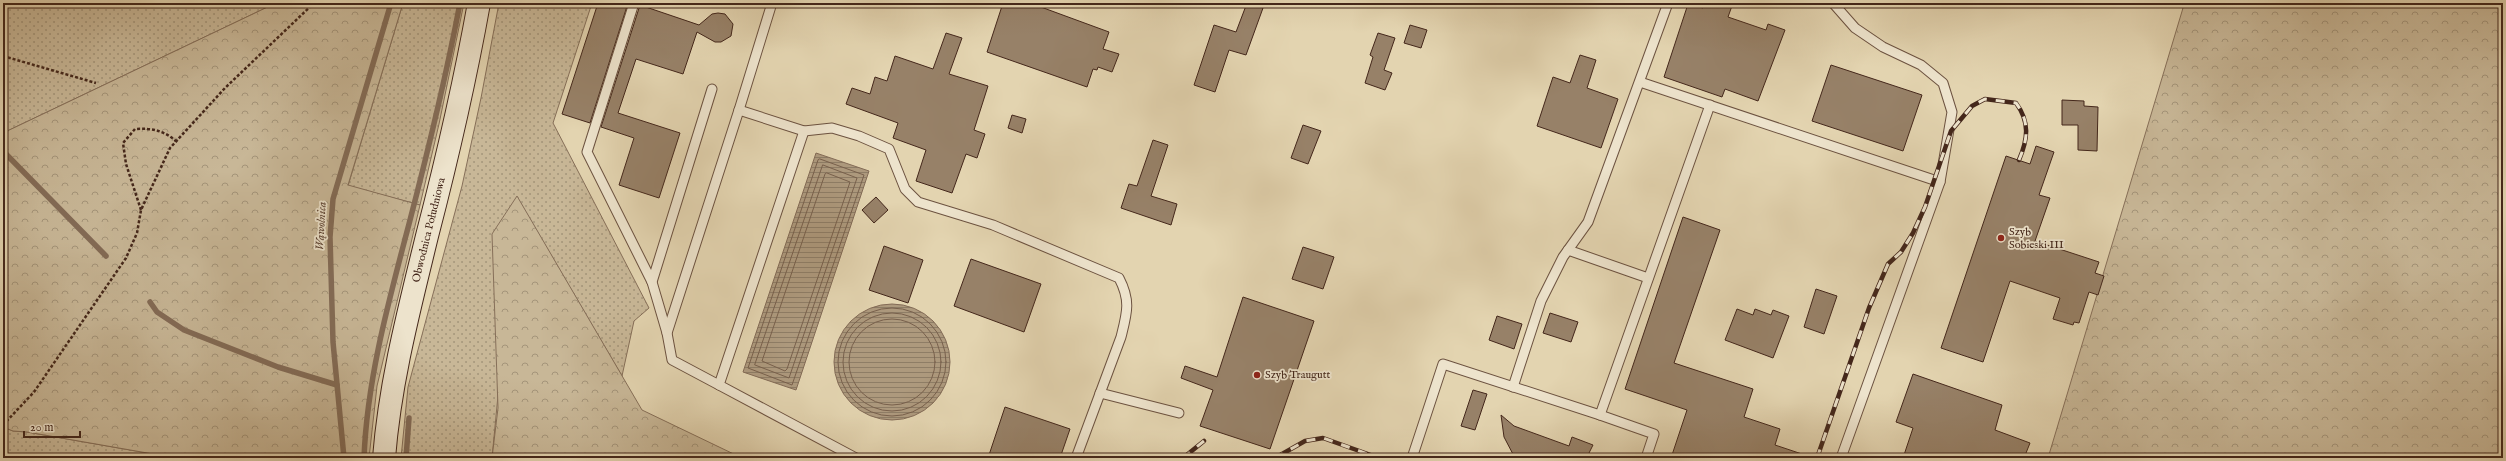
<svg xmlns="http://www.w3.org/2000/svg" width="2506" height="461" font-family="'IM FELL English',serif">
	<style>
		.green { fill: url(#green-dots); stroke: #866f59 }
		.forest { fill: url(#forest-crowns); stroke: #866f59 }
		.water { fill: url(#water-rules); stroke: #836b56 }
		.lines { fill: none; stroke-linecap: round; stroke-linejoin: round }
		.shore { stroke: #78604c; stroke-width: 1 }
		.stream { stroke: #836b56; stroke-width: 5.5 }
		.building { fill: #978168; stroke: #44271b }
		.service-casing { stroke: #6c5240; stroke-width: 11 }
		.secondary-casing { stroke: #44271b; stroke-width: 24 }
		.path { stroke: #44271b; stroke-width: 2.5; stroke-dasharray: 3 2; stroke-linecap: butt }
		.service { stroke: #ede3cc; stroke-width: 9 }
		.secondary { stroke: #ede3cc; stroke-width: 22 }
		.rail-casing { stroke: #44271b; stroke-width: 4.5 }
		.rail { stroke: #ede3cc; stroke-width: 3; stroke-dasharray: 9; stroke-linecap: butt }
		.poi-dot { fill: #8f2418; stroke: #ede3cc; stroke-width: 1.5 }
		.labels { text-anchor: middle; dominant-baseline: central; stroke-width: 3.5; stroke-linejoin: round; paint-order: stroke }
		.street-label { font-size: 11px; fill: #44271b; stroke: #ede3cc }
		.poi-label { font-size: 11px; fill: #44271b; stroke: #ede3cc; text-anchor: start }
		.water-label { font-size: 12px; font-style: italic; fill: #5e4434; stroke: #ede3cc }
	</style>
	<defs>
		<pattern id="green-dots" width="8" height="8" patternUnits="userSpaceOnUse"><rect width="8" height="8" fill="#c8b797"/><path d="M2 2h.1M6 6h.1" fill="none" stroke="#a4957a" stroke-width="1.8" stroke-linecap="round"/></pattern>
		<pattern id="forest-crowns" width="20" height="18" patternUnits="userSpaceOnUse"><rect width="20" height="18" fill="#c8b797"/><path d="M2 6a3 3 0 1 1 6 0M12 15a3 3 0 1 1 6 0" fill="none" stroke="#a4957a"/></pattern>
		<pattern id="water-rules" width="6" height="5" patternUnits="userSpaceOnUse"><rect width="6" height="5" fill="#ad997d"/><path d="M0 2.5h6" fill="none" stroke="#8e7d66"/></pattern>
	</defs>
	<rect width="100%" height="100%" fill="#e3d4b0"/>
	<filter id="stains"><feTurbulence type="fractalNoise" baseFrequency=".005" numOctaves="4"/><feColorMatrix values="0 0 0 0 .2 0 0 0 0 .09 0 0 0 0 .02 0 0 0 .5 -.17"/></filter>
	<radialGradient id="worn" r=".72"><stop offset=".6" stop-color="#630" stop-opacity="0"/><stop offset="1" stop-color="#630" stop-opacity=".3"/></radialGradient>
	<!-- green -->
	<g class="green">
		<path d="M3,3H276L3,133Z"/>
		<path d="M403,3H464L439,124L420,205L348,186Z"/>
		<path d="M499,3H592L553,123L649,308L634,321L622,376L517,197L492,458H401L408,387L462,186L481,98Z"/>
		<path d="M3,427L13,431L27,432L176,458H3Z"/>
	</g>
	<!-- forest -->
	<g class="forest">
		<path d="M276,3H403L348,185L420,205L377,386L369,458H176L27,432L13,431L3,427V133Z"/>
		<path d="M2172,3H2503V458H2048L2183,8Z"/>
		<path d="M517,196L642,410L742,458H492L498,408L492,234Z"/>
	</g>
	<!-- water -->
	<g class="water">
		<path d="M816,153L869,171L796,390L743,372Z"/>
		<circle cx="892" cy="362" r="58"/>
	</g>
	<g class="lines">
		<!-- shore -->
		<g class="shore">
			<path d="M820,159L864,175L792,385L748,368L818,160Z"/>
			<path d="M823,165L857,178L789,378L755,365Z"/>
			<path d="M827,173L850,182L787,369L785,371L762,361L825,174Z"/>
			<circle cx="892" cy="362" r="54"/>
			<circle cx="892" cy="362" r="49"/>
			<circle cx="892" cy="362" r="43"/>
		</g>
		<!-- stream -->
		<g class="stream">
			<path d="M3,151L106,256"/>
			<path d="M150,302L157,312L184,330L278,367L337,385"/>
			<path d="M344,458L333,342L330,237L333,199L391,3"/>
			<path d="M364,458C367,379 389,300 409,224C428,151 446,77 460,3"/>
			<path d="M406,458L409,418"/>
		</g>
	</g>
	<!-- building -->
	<g class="building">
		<path d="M598,3H628L590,123L562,114Z"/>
		<path d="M1003,3H1030L1109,32L1103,49L1119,54L1112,72L1098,67L1097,70L1093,69L1087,87L987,52Z"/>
		<path d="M1247,3L1263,8L1246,55L1229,50L1215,92L1194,85L1214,25L1236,32Z"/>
		<path d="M1704,3H1733L1728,17L1766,30L1768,24L1785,30L1758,101L1725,89L1722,97L1664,77L1688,4L1703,8Z"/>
		<path d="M640,5L699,25L712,14L718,13L725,14L733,24L731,36L721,42H715L697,32L683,74L636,59L618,113L680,133L659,198L619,185L634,138L601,127Z"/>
		<path d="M1410,25L1427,30L1421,48L1404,43Z"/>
		<path d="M946,33L962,38L949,74L988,86L974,130L985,134L977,158L966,154L952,193L916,181L926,150L893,138L898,123L846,104L852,88L870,94L875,77L887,81L895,56L933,69Z"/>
		<path d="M1378,33L1395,38L1384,70L1392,73L1385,90L1365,83L1373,57L1370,55Z"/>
		<path d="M1580,55L1596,60L1587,88L1618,99L1601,148L1537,126L1553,77L1570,83Z"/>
		<path d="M1831,65L1922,95L1903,151L1812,121Z"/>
		<path d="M2062,100L2084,101V106L2098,107L2097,151L2078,150V125H2062Z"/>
		<path d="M1012,115L1026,119L1022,133L1008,128Z"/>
		<path d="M1303,125L1321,131L1308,164L1291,158Z"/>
		<path d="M1153,140L1168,145L1151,196L1177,204L1171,225L1121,208L1129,184L1137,186Z"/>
		<path d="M2036,146L2054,152L2039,195L2050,198L2035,241L2099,262L2095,273L2104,276L2098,295L2089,292L2079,323L2074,322L2073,325L2053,319L2060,298L2010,281L1983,362L1941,348L2006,156L2030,164Z"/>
		<path d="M876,197L888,210L874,223L862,210Z"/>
		<path d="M1683,217L1720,230L1674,363L1753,389L1744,417L1780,429L1775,445L1805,455L1804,458H1671L1687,410L1625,389Z"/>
		<path d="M884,246L923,260L908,303L869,290Z"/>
		<path d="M1303,247L1334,257L1323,289L1292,279Z"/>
		<path d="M971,259L1041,284L1024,332L954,306Z"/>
		<path d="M1816,289L1837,296L1824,334L1804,327Z"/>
		<path d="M1243,297L1314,321L1270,449L1200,426L1213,390L1181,378L1185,366L1217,377Z"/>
		<path d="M1737,309L1753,315L1755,309L1771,315L1773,310L1789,316L1773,358L1725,340Z"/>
		<path d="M1550,313L1578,322L1571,342L1543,333Z"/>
		<path d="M1497,316L1522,324L1514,349L1489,340Z"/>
		<path d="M1913,374L2002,405L1995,430L2030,443L2024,458H1903L1913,428L1896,422Z"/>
		<path d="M1473,390L1487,394L1475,430L1461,426Z"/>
		<path d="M1005,407L1070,429L1060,458H988Z"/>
		<path d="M1501,415L1514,426L1569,446L1572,437L1593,445L1589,453L1598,456L1597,458H1515L1504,437Z"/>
	</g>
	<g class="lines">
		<defs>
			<g id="service">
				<path d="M634,3L587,152L652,282"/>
				<path d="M1833,3L1855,28L1883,47L1921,65L1943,83L1952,112L1940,182"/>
				<path d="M1640,82L1940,182L1841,458"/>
				<path d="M739,110L772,3"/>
				<path d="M804,131L719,385L856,458"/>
				<path d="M1568,250L1648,278"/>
				<path d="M667,333L652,282L712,89"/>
				<path d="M719,385L672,360L667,333L739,110L804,131L832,128L859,136L889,149L905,189L918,202L993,225L1119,278C1131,301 1127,313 1121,337L1076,458"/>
				<path d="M1513,387L1541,301L1563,257L1588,222L1668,3"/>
				<path d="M1100,393L1179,413"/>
				<path d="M1600,415L1654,434L1646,458"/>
				<path d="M1412,458L1443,364L1600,415L1710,105"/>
			</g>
			<path id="secondary" d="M384,458C390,382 409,310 427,236C447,159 465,81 479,3"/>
		</defs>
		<!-- service casing -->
		<use href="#service" class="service-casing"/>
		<!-- secondary casing -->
		<use href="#secondary" class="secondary-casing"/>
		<!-- path -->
		<g class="path">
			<path d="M3,56L96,83"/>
			<path d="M141,210L126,164L123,143L135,129C151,128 163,130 176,141"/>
			<path d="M3,425L34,392L126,258L137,233L141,210L170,148L225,88L314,3"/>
		</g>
		<!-- service -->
		<use href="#service" class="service"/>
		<!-- secondary -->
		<use href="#secondary" class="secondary"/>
		<defs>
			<g id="rail">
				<path d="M1183,458L1204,441"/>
				<path d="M1275,458L1305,441L1323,438L1379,458"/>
				<path d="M1817,458L1869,308L1888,264L1901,252L1913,233L1925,207L1951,131L1972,106L1985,99L2016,103C2030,122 2028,139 2019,160"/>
			</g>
		</defs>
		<!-- rail casing -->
		<use href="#rail" class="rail-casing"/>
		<!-- rail -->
		<use href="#rail" class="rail"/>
	</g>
	<!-- markers -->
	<g class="poi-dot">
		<circle cx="2001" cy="238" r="4"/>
		<circle cx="1257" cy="375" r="4"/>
	</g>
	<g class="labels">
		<!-- street labels -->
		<g class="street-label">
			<text transform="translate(429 230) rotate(-76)">Obwodnica Południowa</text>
		</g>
		<!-- poi labels -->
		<g class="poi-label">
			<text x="2009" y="232">Szyb<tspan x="2009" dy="13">Sobieski III</tspan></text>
			<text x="1265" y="375">Szyb Traugutt</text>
		</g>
		<!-- water labels -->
		<g class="water-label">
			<text transform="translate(321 226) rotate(-87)">Wąwolnica</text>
		</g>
	</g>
	<!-- margin -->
	<rect width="2506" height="461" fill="none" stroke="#e3d4b0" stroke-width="16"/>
	<rect x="4" y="4" width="2498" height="453" fill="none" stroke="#44271b" stroke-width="2"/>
	<rect x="8" y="8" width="2490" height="445" fill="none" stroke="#44271b"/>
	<!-- scale -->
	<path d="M24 431v6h56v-6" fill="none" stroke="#44271b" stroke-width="2"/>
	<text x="30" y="431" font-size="12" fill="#44271b" stroke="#ede3cc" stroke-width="3" paint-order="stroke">20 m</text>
	<rect width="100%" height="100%" filter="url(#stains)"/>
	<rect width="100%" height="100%" fill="url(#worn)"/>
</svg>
